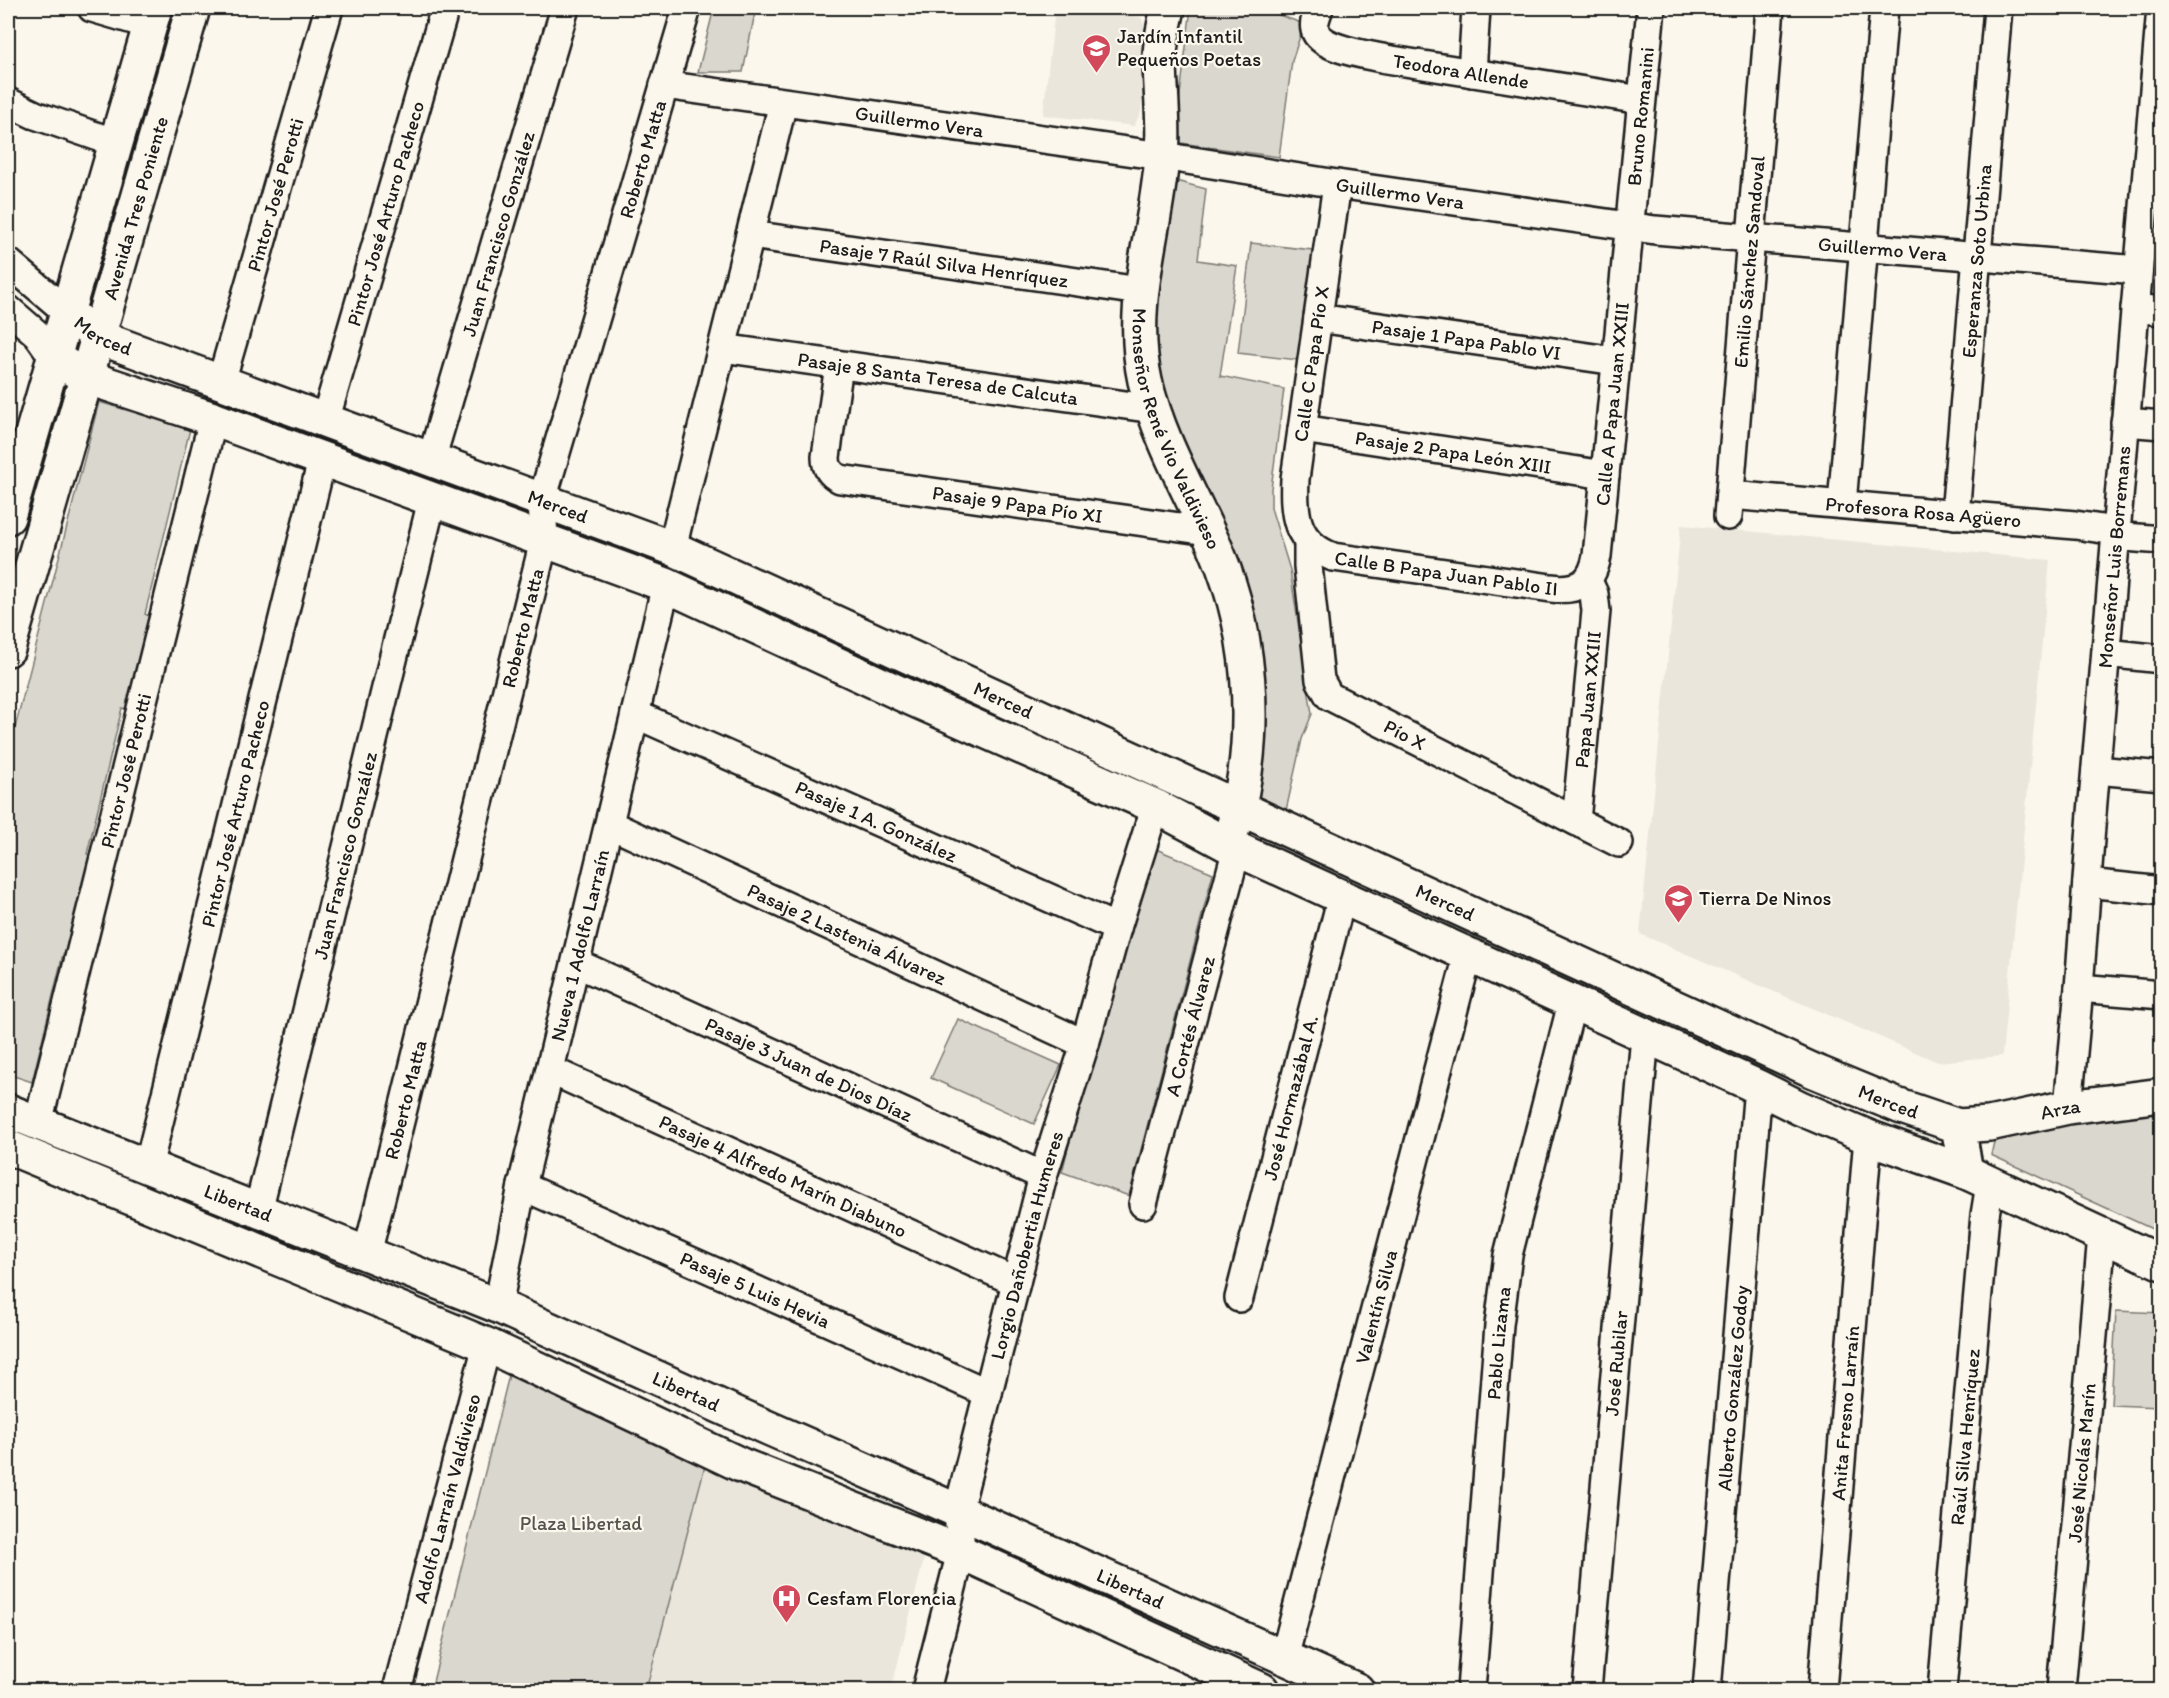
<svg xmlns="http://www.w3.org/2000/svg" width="2169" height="1698" font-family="Itim,sans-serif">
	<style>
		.built { fill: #eae6dc }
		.green { fill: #dad7ce; stroke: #7b7a75; stroke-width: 1.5 }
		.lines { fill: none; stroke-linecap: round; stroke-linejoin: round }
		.minor-casing { stroke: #1c1c1c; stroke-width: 32 }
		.tertiary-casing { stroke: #1c1c1c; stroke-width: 38 }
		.minor { stroke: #fbf7ec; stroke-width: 27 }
		.tertiary { stroke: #fbf7ec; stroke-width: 33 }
		.labels { text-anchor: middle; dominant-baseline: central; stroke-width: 4.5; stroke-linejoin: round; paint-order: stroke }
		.poi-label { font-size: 20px; fill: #1c1c1c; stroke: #fbf7ec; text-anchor: start }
		.street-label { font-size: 20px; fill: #1c1c1c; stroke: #fbf7ec }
		.park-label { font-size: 20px; fill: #555451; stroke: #fbf7ec }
	</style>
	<rect width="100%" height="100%" fill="#fbf7ec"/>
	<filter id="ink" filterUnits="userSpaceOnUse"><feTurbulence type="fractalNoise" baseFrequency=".0167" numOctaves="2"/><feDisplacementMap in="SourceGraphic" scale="12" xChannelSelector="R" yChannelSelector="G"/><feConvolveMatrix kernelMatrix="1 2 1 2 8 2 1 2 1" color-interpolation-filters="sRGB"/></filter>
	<g filter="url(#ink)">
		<!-- built -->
		<g class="built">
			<path d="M1055,9L1141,17L1148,36L1141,112L1134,126L1043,115Z"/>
			<path d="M1681,525L2050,560L2002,1056L1938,1062L1640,934Z"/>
			<path d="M706,1462L925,1555L891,1690H646Z"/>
		</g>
		<!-- green -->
		<g class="green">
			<path d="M714,8H756L743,72H698Z"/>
			<path d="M1191,8H1260L1304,24L1292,61L1279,157L1174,142Z"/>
			<path d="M1176,181L1206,189L1198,260L1237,266L1220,376L1284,389L1271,489V508L1290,570L1312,714L1302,739L1285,815L1254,801L1257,722L1165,424L1147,342Z"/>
			<path d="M1251,243L1321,251L1307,361L1238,353Z"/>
			<path d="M99,402L190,429L145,614L149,616L126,709L122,708L87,854L91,855L67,954H63L32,1082L8,1074V755Z"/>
			<path d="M1144,844L1213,873L1129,1196L1062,1172Z"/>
			<path d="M958,1019L1061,1065L1034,1124L931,1078Z"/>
			<path d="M2161,1109V1233L1991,1155L1997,1129Z"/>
			<path d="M2116,1311L2161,1313V1407L2111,1405Z"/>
			<path d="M510,1371L706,1462L646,1690H431Z"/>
		</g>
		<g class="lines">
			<defs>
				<g id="minor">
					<path d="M92,8L150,25"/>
					<path id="s1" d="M1319,8C1317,15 1313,22 1315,30C1320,49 1369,55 1386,59L1641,100"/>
					<path d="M1472,73L1476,8"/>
					<path id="s2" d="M664,85L1162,156L1337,184L1655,230L2138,270"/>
					<path d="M8,102L35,115L116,143"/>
					<path id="s3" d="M1337,184L1295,479C1293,515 1296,543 1333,557L1551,588C1578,591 1592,584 1597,556L1651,8"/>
					<path id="s4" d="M750,235L1140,291"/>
					<path d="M8,262L67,312"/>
					<path d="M2135,308L2162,311"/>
					<path d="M8,309L37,334L54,358"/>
					<path id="s5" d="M1318,318L1616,361"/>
					<path id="s6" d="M722,348L1154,409"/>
					<path id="s7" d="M839,365L826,457C826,468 830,474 840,479L1208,531"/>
					<path id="s8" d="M221,382L329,8"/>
					<path id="s9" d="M325,421L445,8"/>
					<path d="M2125,422L2162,425"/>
					<path id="s10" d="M1302,429L1605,475"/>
					<path id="s11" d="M431,460L565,8"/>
					<path id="s12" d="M1730,495L2075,525L2116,531L2125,537L2162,540"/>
					<path d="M1842,504L1884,8"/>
					<path id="s13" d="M1955,515L1998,8"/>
					<path id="s14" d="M1728,516L1770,8"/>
					<path id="s15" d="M1308,542V566L1320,680L1329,696L1619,843"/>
					<path d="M672,548L783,103"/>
					<path d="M2106,653L2162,659"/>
					<path id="s16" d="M635,714L1117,928"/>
					<path d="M2096,770L2162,776"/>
					<path id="s17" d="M1576,821L1596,611L1594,594L1588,581"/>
					<path id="s18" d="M609,824L1085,1044"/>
					<path d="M2087,883L2162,891"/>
					<path id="s19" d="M576,963L1043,1176"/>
					<path d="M2079,988L2162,995"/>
					<path id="s20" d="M550,1070L1016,1282"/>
					<path id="s21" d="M2068,1107L2079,988L2092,813L2161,8"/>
					<path id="s22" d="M38,1123L213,419"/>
					<path id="s23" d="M148,1167L322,460"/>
					<path id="s24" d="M522,1186L988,1393"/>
					<path id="s25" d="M1143,1204L1237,848"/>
					<path id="s26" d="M258,1211L432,500"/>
					<path id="s27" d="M367,1254L544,541L542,500L687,8"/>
					<path id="s28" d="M1239,1298L1342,896"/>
					<path id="s29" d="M498,1306L522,1186L666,585"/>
					<path id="s30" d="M1284,1658L1468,955"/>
					<path id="s31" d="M397,1690L487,1345"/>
					<path id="s32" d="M926,1690L961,1552L958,1511L1043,1176L1085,1044L1117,928L1149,826L1157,807"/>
					<path id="s33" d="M1471,1690L1499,1325L1508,1255L1572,1003"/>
					<path id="s34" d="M1587,1690L1645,1036"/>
					<path id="s35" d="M1707,1690L1758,1087"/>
					<path id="s36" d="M1822,1690L1868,1137"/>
					<path id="s37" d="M1942,1690L1985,1215L1990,1184"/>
					<path id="s38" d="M2061,1690L2102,1236"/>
				</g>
				<g id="tertiary">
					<path id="s39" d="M1168,8C1165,23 1160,41 1160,57C1160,90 1165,124 1162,157C1156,233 1128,303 1145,381C1158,435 1185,483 1208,532C1252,621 1261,733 1233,828"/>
					<path id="s40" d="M67,312L98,337L672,548L1814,1071L1899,1106L1958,1126L1966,1172"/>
					<path d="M54,358L86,377L213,419L666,585L906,696L1157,807L1228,845L1758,1087L1800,1108L1868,1137L1966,1172L2162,1263"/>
					<path d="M8,517L155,8"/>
					<path id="s41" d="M8,649L193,8"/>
					<path id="s42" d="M8,1111L498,1306L757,1423L958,1511L1357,1690"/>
					<path id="s43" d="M1958,1126L1989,1124L2068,1107L2162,1095"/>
					<path d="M8,1147L487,1345L741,1465L961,1552L1262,1690"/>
				</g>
			</defs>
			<!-- minor casing -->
			<use href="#minor" class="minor-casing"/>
			<!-- tertiary casing -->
			<use href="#tertiary" class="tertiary-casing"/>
			<!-- minor -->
			<use href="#minor" class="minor"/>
			<!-- tertiary -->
			<use href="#tertiary" class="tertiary"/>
		</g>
	</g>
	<!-- icons -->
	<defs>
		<symbol id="school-pin" viewBox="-11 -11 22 30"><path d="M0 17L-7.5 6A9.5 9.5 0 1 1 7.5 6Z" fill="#d1495b" stroke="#fbf7ec"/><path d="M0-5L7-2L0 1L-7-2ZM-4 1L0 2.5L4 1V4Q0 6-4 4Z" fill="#fff"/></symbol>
		<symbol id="hospital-pin" viewBox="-11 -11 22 30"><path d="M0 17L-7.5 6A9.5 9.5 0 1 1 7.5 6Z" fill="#d1495b" stroke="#fbf7ec"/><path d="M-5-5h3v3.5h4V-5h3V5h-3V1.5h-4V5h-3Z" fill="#fff"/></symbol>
	</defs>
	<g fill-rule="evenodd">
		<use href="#school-pin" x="1080" y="32" width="33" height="45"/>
		<use href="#school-pin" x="1662" y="882" width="33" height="45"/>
		<use href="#hospital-pin" x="770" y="1582" width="33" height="45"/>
	</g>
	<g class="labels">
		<!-- poi labels -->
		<g class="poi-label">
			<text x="1117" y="36">Jardín Infantil<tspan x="1117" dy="23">Pequeños Poetas</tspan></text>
			<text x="1699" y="898">Tierra De Ninos</text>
			<text x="807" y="1598">Cesfam Florencia</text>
		</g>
		<!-- street labels -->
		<g class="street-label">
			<text stroke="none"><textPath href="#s1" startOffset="178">Teodora Allende</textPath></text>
			<text stroke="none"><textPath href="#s3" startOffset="1119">Bruno Romanini</textPath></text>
			<text stroke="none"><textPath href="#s2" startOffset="258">Guillermo Vera</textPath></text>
			<text stroke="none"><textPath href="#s27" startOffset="1131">Roberto Matta</textPath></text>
			<text stroke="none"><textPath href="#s2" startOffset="744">Guillermo Vera</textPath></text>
			<text stroke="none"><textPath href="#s8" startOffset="195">Pintor José Perotti</textPath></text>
			<text stroke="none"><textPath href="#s41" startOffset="459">Avenida Tres Poniente</textPath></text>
			<text stroke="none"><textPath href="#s9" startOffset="216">Pintor José Arturo Pacheco</textPath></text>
			<text stroke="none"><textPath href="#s11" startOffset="236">Juan Francisco González</textPath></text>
			<text stroke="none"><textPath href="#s2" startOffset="1230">Guillermo Vera</textPath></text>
			<text stroke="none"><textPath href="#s13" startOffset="255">Esperanza Soto Urbina</textPath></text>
			<text stroke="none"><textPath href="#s14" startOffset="255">Emilio Sánchez Sandoval</textPath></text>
			<text stroke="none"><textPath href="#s4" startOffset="196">Pasaje 7 Raúl Silva Henríquez</textPath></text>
			<text stroke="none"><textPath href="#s40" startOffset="44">Merced</textPath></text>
			<text stroke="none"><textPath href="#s5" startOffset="150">Pasaje 1 Papa Pablo VI</textPath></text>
			<text transform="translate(1311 364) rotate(-82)">Calle C Papa Pío X</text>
			<text stroke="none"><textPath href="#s6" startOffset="218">Pasaje 8 Santa Teresa de Calcuta</textPath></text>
			<text stroke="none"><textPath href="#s3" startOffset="830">Calle A Papa Juan XXIII</textPath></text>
			<text stroke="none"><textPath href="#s39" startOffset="430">Monseñor René Vio Valdivieso</textPath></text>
			<text stroke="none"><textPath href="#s10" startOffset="153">Pasaje 2 Papa León XIII</textPath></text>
			<text stroke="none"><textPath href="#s7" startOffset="300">Pasaje 9 Papa Pío XI</textPath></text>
			<text stroke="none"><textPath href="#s40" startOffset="530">Merced</textPath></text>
			<text stroke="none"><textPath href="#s12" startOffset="194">Profesora Rosa Agüero</textPath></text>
			<text stroke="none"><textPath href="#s21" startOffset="552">Monseñor Luis Borremans</textPath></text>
			<text stroke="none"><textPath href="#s3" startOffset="507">Calle B Papa Juan Pablo II</textPath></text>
			<text stroke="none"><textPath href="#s27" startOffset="645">Roberto Matta</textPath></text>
			<text stroke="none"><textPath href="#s40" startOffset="1016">Merced</textPath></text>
			<text stroke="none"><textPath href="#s17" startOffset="122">Papa Juan XXIII</textPath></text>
			<text stroke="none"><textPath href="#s15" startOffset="242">Pío X</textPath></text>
			<text stroke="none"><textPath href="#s22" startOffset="363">Pintor José Perotti</textPath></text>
			<text stroke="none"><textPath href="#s23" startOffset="364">Pintor José Arturo Pacheco</textPath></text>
			<text stroke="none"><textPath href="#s16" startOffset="264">Pasaje 1 A. González</textPath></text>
			<text stroke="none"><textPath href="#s26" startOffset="366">Juan Francisco González</textPath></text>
			<text stroke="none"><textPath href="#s40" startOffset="1502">Merced</textPath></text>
			<text stroke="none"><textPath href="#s18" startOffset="262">Pasaje 2 Lastenia Álvarez</textPath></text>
			<text stroke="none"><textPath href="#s29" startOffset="370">Nueva 1 Adolfo Larraín</textPath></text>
			<text stroke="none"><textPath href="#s25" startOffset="184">A Cortés Álvarez</textPath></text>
			<text stroke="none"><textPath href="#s19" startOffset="256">Pasaje 3 Juan de Dios Díaz</textPath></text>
			<text stroke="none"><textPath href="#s28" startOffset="207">José Hormazábal A.</textPath></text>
			<text stroke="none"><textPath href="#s27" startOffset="159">Roberto Matta</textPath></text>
			<text stroke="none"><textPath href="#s40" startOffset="1988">Merced</textPath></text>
			<text stroke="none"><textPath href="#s43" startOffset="104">Arza</textPath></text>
			<text stroke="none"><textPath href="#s20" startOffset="256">Pasaje 4 Alfredo Marín Diabuno</textPath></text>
			<text stroke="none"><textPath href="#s42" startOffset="248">Libertad</textPath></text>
			<text stroke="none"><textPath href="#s32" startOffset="458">Lorgio Dañobertia Humeres</textPath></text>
			<text stroke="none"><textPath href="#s24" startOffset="255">Pasaje 5 Luis Hevia</textPath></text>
			<text stroke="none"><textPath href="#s30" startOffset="363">Valentín Silva</textPath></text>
			<text stroke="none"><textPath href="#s33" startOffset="348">Pablo Lizama</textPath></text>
			<text stroke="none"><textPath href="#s34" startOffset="328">José Rubilar</textPath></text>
			<text stroke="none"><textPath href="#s35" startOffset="303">Alberto González Godoy</textPath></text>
			<text stroke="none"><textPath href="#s42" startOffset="734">Libertad</textPath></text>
			<text stroke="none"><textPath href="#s36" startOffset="278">Anita Fresno Larraín</textPath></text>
			<text stroke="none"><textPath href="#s37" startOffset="254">Raúl Silva Henríquez</textPath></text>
			<text stroke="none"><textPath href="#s38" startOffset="228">José Nicolás Marín</textPath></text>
			<text stroke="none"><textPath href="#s31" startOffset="198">Adolfo Larraín Valdivieso</textPath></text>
			<text stroke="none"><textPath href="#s42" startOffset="1220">Libertad</textPath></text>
		</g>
		<!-- park labels -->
		<g class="park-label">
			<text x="581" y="1523">Plaza Libertad</text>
		</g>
	</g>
	<!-- margin -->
	<rect width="2169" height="1698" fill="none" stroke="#fbf7ec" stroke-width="30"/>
	<rect x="15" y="15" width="2139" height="1668" fill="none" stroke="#1c1c1c" stroke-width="2" filter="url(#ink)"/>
</svg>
